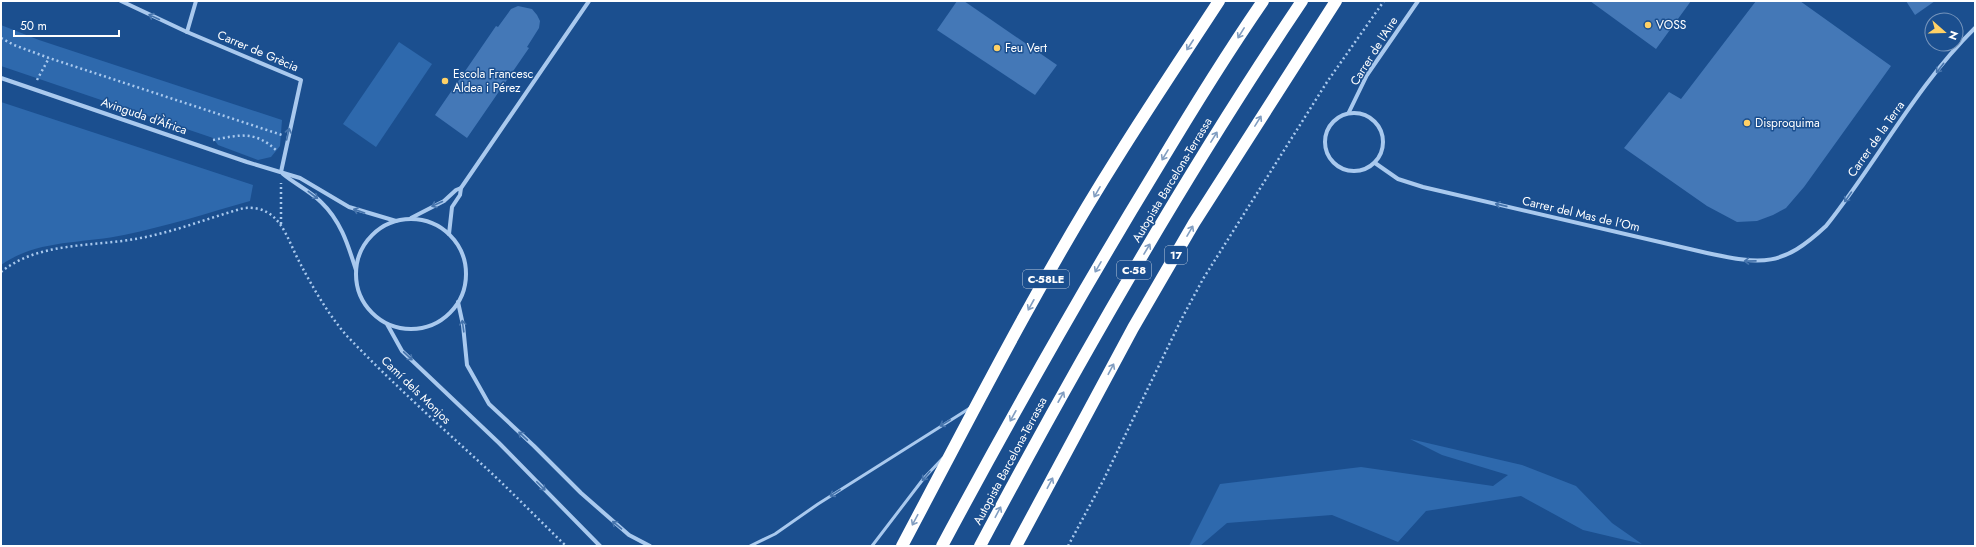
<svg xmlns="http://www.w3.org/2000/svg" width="1976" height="547" font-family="Jost,sans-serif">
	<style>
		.green { fill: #2e69ad }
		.building { fill: #4478b7 }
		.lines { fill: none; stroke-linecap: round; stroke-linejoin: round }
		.path { stroke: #a9c9ee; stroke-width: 2.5; stroke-dasharray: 2 3; stroke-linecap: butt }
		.lane { stroke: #a9c9ee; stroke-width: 3 }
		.street { stroke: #a9c9ee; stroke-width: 4 }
		.highway { stroke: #fff; stroke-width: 12 }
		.oneway { stroke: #4674ac }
		.oneway2 { stroke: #829ec1 }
		.poi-dot { fill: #ffd166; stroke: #1b4f8f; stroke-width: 1.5 }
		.labels { text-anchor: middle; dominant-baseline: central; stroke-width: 3; stroke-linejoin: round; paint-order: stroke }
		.shield { fill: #1b4f8f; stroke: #bbcadd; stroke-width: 1 }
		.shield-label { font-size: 11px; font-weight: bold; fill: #fff }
		.poi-label { font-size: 12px; fill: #fff; stroke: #1b4f8f; text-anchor: start }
		.street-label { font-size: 12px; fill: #fff; stroke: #1b4f8f }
	</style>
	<rect width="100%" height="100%" fill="#1b4f8f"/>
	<!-- green -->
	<g class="green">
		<path d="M1,25L39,40L282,120L280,146L271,157L258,160L218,145L213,138L1,66Z"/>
		<path d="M399,42L432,64L376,147L343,124Z"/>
		<path d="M1,102L253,185L250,201C208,213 167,226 124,235C82,244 38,239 1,265Z"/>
		<path d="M1410,439L1522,465L1576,486L1612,523L1642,544L1583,530L1521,496L1426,511L1398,542L1332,515L1227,523L1200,546H1189L1220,484L1361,467L1493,486L1508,475L1442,455Z"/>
	</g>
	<!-- building -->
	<g class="building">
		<path d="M957,1H964L1057,65L1035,95L937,30Z"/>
		<path d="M1590,1H1691L1656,49Z"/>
		<path d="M1756,1H1800L1891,66L1804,187L1786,208L1773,215L1757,221L1737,222L1707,206L1624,148L1669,92L1681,99Z"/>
		<path d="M1906,1H1935L1915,15Z"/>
		<path d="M518,6L532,9L537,15L540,21L539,28L527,47L529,48L467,138L435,115L496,26L498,27L511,9Z"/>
	</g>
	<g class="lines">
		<!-- path -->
		<g class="path">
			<path d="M1,38L14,45L49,58L282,135"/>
			<path d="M37,80L49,58"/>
			<path d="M213,140C239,135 255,130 277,151"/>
			<path d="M281,224V183"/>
			<path d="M1,272C38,242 90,247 135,239C172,233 208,218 244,208C281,205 286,238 301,265C313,288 330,317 347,336C391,382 439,425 486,468C513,493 539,520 566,546"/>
			<path d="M1068,546L1104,479L1181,320L1203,279L1327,82L1384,1"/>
		</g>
		<!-- lane -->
		<g class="lane">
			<path d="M750,546L775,534L818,504L970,408"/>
			<path d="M872,546L924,478L943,458"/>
		</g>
		<!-- street -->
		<g class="street">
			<path d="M121,1L187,32L301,80L281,172"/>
			<path d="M187,32L196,1"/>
			<path d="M1,78L247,162L300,178L349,207L396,221"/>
			<path d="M1349,112L1367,75L1418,1"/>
			<circle cx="1354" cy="142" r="29"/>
			<path d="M1375,163L1398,179L1423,187L1707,253C1763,265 1782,267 1826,226C1877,162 1916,86 1975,28"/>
			<path d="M283,174C295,184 310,191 321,202C341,221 348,245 356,270"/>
			<path d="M411,218L444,201L456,190L461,188"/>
			<circle cx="411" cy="274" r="55"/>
			<path d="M449,234L452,207L460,195L461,188L589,1"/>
			<path d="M458,302L463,325L467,365L489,404L534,446L581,493L629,535L650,546"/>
			<path d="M387,324L402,351L499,443L600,546"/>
		</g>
		<!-- highway -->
		<g class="highway">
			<path d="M902,546C971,416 1038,283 1117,158C1150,105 1185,53 1219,1"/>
			<path d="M942,546C1010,419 1081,293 1156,170C1190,113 1225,56 1263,1"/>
			<path d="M980,546C1079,360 1184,176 1302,1"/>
			<path d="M1016,546L1133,328L1194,223L1336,1"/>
		</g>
	</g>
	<!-- one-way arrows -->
	<defs><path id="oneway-shaft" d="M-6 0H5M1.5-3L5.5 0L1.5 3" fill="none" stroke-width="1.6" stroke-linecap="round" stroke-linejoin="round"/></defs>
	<g class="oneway">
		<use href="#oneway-shaft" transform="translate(154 17) rotate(-155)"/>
		<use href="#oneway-shaft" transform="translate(1940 68) rotate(128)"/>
		<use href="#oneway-shaft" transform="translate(288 134) rotate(-77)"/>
		<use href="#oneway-shaft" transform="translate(313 195) rotate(37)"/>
		<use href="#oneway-shaft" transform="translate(1848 197) rotate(125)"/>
		<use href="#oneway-shaft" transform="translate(437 204) rotate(156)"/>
		<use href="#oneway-shaft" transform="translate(1501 205) rotate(-167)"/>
		<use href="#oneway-shaft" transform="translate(359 211) rotate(-161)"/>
		<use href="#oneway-shaft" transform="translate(1750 261) rotate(179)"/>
		<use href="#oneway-shaft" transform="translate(463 326) rotate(-98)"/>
		<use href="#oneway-shaft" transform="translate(408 356) rotate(43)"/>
		<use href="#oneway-shaft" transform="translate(945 423) rotate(149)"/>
		<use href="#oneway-shaft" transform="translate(523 436) rotate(-137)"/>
		<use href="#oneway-shaft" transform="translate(926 476) rotate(130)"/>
		<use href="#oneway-shaft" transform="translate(541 486) rotate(45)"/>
		<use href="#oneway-shaft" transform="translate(835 493) rotate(148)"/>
		<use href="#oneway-shaft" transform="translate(617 525) rotate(-140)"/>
	</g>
	<g class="oneway2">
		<use href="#oneway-shaft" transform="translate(1241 33) rotate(122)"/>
		<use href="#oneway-shaft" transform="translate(1190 45) rotate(123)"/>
		<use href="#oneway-shaft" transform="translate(1258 121) rotate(-58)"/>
		<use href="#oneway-shaft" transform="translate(1214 137) rotate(-58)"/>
		<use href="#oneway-shaft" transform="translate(1165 155) rotate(121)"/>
		<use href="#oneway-shaft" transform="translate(1097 192) rotate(120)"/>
		<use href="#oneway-shaft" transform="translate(1190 231) rotate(-60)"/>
		<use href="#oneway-shaft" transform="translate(1147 249) rotate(-59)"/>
		<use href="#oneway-shaft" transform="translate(1098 267) rotate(120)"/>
		<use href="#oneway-shaft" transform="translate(1031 305) rotate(119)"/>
		<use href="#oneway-shaft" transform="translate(1111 369) rotate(-62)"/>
		<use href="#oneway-shaft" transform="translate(1061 397) rotate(-61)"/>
		<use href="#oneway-shaft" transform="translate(1013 416) rotate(119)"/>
		<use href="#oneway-shaft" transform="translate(1050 483) rotate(-62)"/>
		<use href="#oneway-shaft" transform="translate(998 512) rotate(-62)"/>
		<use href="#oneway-shaft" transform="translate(915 520) rotate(118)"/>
	</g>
	<!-- markers -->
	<g class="poi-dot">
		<circle cx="1648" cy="25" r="4"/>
		<circle cx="997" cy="48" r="4"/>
		<circle cx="445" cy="81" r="4"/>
		<circle cx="1747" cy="123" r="4"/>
	</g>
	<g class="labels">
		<!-- shield labels -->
		<g class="shield">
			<rect x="1165" y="246" width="22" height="18" rx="3"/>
			<rect x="1117" y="261" width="34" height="18" rx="3"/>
			<rect x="1023" y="270" width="46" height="18" rx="3"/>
		</g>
		<g class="shield-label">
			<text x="1176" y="255">17</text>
			<text x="1134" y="270">C-58</text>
			<text x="1046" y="279">C-58LE</text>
		</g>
		<!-- poi labels -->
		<g class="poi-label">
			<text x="1656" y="25">VOSS</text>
			<text x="1005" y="48">Feu Vert</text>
			<text x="453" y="74">Escola Francesc<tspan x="453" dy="14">Aldea i Pérez</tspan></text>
			<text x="1755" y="123">Disproquima</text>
		</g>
		<!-- street labels -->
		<g class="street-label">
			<text transform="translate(258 51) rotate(23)">Carrer de Grècia</text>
			<text transform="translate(1374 51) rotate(-58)">Carrer de l'Aire</text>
			<text transform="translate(144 116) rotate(19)">Avinguda d'Àfrica</text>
			<text transform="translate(1876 139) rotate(-55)">Carrer de la Terra</text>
			<text transform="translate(1172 180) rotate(-59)">Autopista Barcelona-Terrassa</text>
			<text transform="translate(1581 214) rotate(13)">Carrer del Mas de l'Om</text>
			<text transform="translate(416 390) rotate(44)">Camí dels Monjos</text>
			<text transform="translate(1010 461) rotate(-62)">Autopista Barcelona-Terrassa</text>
		</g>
	</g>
	<!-- border -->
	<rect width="1976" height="547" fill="none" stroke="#ffffff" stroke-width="4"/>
	<!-- north arrow -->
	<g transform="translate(1944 32) rotate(110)"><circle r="19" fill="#1b4f8f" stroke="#7695bc"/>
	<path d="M0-3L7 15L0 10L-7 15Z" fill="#ffd166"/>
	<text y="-6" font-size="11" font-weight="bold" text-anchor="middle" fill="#ffffff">N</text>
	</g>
	<!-- scale -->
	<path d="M14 30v6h105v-6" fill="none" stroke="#ffffff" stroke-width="2"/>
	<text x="20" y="30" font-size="12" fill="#ffffff" stroke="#1b4f8f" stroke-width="3" paint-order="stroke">50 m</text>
</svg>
